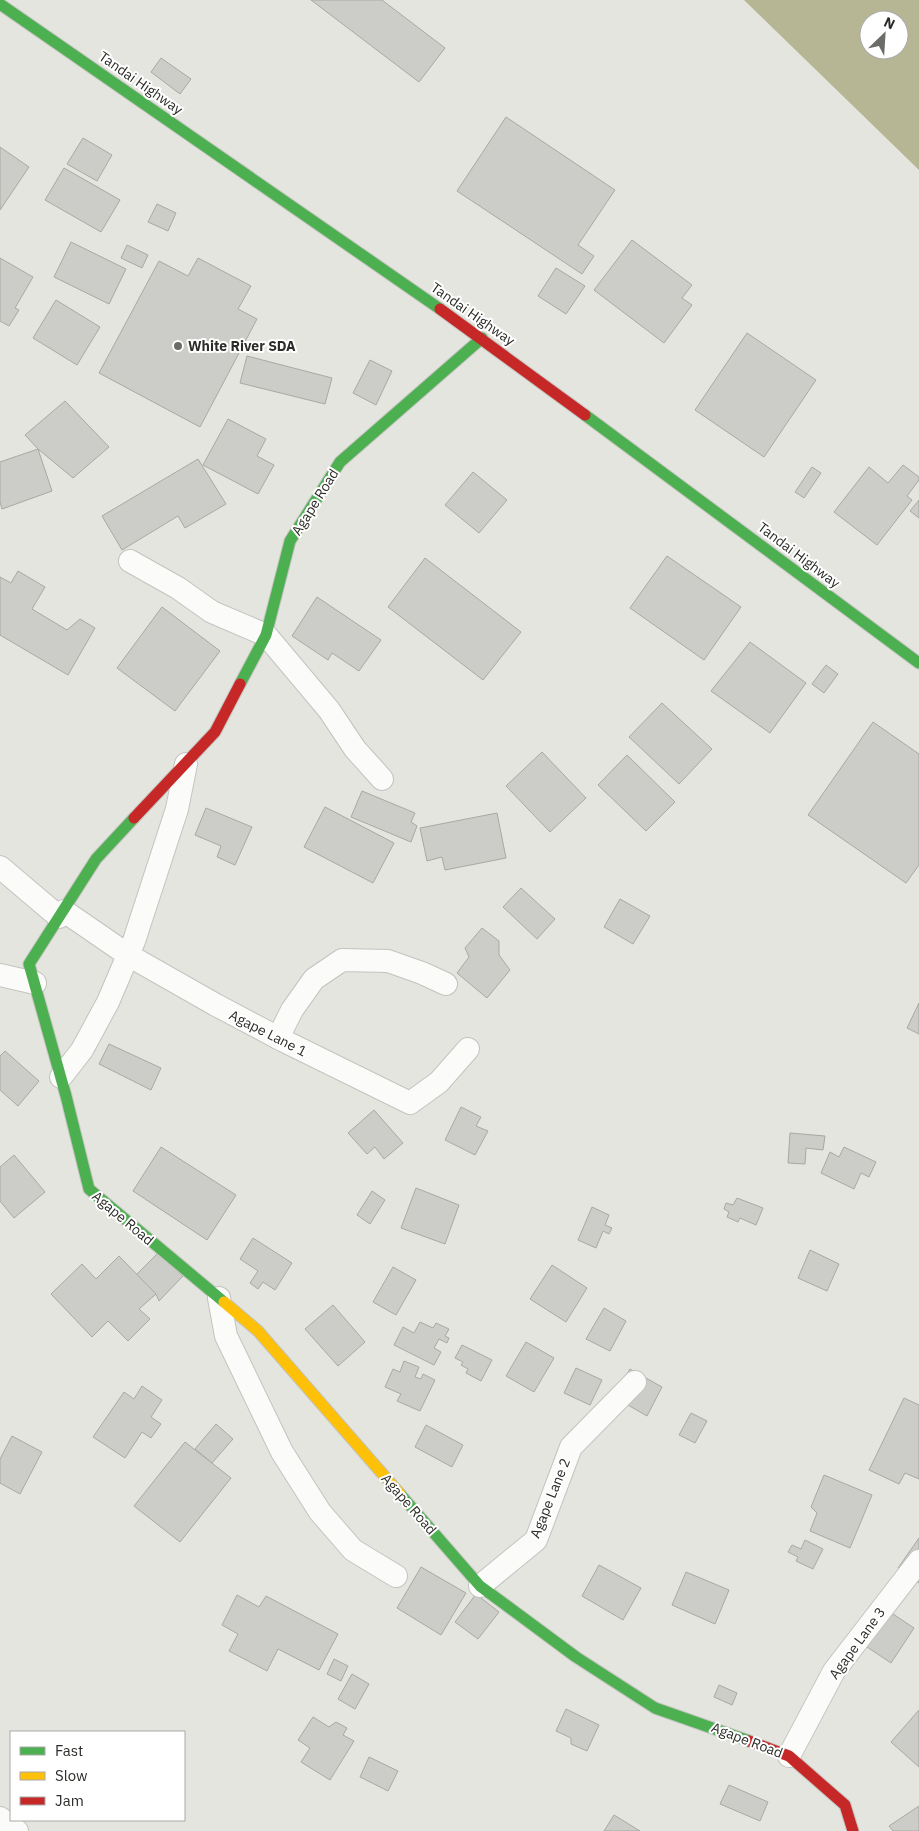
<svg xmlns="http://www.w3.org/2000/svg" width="919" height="1831" font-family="'IBM Plex Sans',sans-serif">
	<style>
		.water { fill: #b6b695; fill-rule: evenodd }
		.building { fill: #ccccc8; stroke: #a9a9a4 }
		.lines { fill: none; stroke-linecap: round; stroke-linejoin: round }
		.street-casing { stroke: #c3c3bf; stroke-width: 24 }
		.fast-casing { stroke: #c3c3bf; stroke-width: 13 }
		.slow-casing { stroke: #c3c3bf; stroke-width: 13 }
		.jam-casing { stroke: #c3c3bf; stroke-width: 13 }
		.street { stroke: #fbfbfa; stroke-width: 22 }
		.fast { stroke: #4caf50; stroke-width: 11 }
		.slow { stroke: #ffc107; stroke-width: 11 }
		.jam { stroke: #c62828; stroke-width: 11 }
		.poi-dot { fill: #6c6c67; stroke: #fff; stroke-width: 2 }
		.labels { text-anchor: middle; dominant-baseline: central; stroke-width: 4; stroke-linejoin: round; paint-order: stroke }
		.street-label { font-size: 14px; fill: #2b2b27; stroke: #fff }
		.poi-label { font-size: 14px; font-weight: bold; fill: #2b2b27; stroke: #fff; text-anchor: start }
	</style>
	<rect width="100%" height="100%" fill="#e5e5df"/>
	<!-- water -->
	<path class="water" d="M744,0H919V170ZM869,20H899V50H869Z"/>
	<!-- building -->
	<g class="building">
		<path d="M311,0H382L445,48L419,82Z"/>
		<path d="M161,58L191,79L180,94L151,72Z"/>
		<path d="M506,117L615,190L578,245L594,256L582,274L457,191Z"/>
		<path d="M83,138L112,155L97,181L67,164Z"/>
		<path d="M0,147L29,167L0,210Z"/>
		<path d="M64,168L120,200L101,232L45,200Z"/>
		<path d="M157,204L176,213L168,231L148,222Z"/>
		<path d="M632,240L692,285L682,298L692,305L664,343L594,290Z"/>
		<path d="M71,242L126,269L109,304L54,277Z"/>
		<path d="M127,245L148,255L142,268L121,258Z"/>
		<path d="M0,258L33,277L15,308L19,310L9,326L0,321Z"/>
		<path d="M198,258L251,286L238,309L257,319L200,427L99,373L159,261L188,276Z"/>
		<path d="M556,268L585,286L566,314L538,296Z"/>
		<path d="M56,300L100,327L77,365L33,338Z"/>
		<path d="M747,333L816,380L764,457L695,410Z"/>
		<path d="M247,356L332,378L325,404L240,383Z"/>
		<path d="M370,360L392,371L376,405L353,393Z"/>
		<path d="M65,401L109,447L73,478L38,449L25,435Z"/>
		<path d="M228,419L266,439L257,456L274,465L258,494L203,465Z"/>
		<path d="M38,449L52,491L2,509L0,502V462Z"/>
		<path d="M198,459L226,504L185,528L178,516L122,550L102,516Z"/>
		<path d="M903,465L919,477V480L907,496L912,500L877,545L834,512L869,467L888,483Z"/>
		<path d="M812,467L821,473L804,498L795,492Z"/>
		<path d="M473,472L507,500L479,533L445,505Z"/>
		<path d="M919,500V518L910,511Z"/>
		<path d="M667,556L741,607L704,660L630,608Z"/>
		<path d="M425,558L521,632L483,680L388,607Z"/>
		<path d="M18,571L45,587L32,609L67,630L80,619L95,628L68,675L0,635V577L11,583Z"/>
		<path d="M317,597L381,640L359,671L332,653L328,660L292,636Z"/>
		<path d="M162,607L220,651L175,711L117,668Z"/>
		<path d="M750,642L806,683L770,733L711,691Z"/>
		<path d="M826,665L838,674L824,693L812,684Z"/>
		<path d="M662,703L712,749L679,784L629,737Z"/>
		<path d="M873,722L919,754V865L906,883L808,815Z"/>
		<path d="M542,752L586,798L550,832L506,786Z"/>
		<path d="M627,755L675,802L646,831L598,785Z"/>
		<path d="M362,791L415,813L411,822L417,826L411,842L351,817Z"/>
		<path d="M325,807L394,843L373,883L304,847Z"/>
		<path d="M206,808L252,827L235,865L217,857L221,846L195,835Z"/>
		<path d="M497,813L506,858L445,870L442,857L427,861L420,828Z"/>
		<path d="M521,888L555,919L537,939L503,907Z"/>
		<path d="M620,899L650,916L633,944L604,927Z"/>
		<path d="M482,928L499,941V955L510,970L487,998L457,973L469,957L465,948Z"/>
		<path d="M919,1003V1034L907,1028Z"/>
		<path d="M109,1044L161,1068L151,1090L99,1064Z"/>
		<path d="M5,1051L39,1081L18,1106L0,1090V1056Z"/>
		<path d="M461,1107L481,1117L476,1126L488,1131L475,1155L445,1140Z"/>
		<path d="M374,1110L403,1143L384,1159L375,1147L367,1154L348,1133Z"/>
		<path d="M790,1133L825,1136L823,1150L806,1148L805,1164L788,1163Z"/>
		<path d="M161,1147L236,1195L207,1240L133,1191Z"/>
		<path d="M844,1147L876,1162L869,1177L861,1173L854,1189L821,1173L830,1152L839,1157Z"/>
		<path d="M14,1155L45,1192L14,1218L0,1201V1167Z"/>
		<path d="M416,1188L459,1205L445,1244L401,1228Z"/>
		<path d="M372,1191L385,1200L370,1224L357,1215Z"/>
		<path d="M737,1198L763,1208L756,1225L740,1218L738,1222L727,1217L729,1212L724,1209L726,1203L733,1205Z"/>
		<path d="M592,1207L609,1215L605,1225L612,1228L609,1234L603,1231L596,1248L578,1240Z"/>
		<path d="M253,1238L292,1263L275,1290L263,1282L258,1289L250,1283L258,1271L240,1259Z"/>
		<path d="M810,1250L839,1264L827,1291L798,1278Z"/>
		<path d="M158,1253L183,1276L159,1301L156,1294L134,1277Z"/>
		<path d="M119,1256L156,1294L139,1309L150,1319L128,1341L108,1321L92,1337L51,1294L82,1264L96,1279Z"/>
		<path d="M552,1265L587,1288L566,1322L530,1299Z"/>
		<path d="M393,1267L416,1280L396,1315L373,1302Z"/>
		<path d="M333,1305L365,1342L338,1366L305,1329Z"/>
		<path d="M604,1308L626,1321L610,1351L586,1339Z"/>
		<path d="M420,1322L433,1328L436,1323L449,1329L445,1336L449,1338L447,1343L439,1339L434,1348L441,1352L434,1365L394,1345L403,1327L414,1333Z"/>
		<path d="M526,1342L554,1358L534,1392L506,1376Z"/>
		<path d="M462,1345L492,1360L481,1381L466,1373L468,1369L461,1365L463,1362L455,1358Z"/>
		<path d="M404,1361L419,1367L415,1377L421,1379L423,1374L435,1380L420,1411L397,1401L401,1394L385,1387L393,1369L400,1372Z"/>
		<path d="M576,1368L602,1380L590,1405L564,1393Z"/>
		<path d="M630,1369L662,1387L647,1416L614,1397Z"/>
		<path d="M142,1386L162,1400L151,1417L161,1424L151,1438L142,1432L125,1458L93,1437L124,1392L134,1399Z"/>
		<path d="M904,1398L919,1405V1479L905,1473L899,1484L869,1470Z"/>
		<path d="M691,1413L707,1421L695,1443L679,1435Z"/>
		<path d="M216,1424L233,1439L212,1463L195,1449Z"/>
		<path d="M426,1425L463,1445L452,1467L415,1447Z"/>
		<path d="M12,1436L42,1452L20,1494L0,1483V1459Z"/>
		<path d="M185,1442L231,1478L180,1542L134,1506Z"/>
		<path d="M824,1475L872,1495L850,1548L810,1531L817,1513L811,1507Z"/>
		<path d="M919,1538V1583L898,1568Z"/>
		<path d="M805,1540L823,1549L813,1569L796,1561L798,1557L788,1552L792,1545L801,1549Z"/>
		<path d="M599,1565L641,1588L623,1620L582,1596Z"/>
		<path d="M421,1567L466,1593L441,1635L397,1608Z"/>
		<path d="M686,1572L729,1590L715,1624L672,1605Z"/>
		<path d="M476,1594L499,1612L478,1639L455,1622Z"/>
		<path d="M237,1595L259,1607L266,1596L338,1634L319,1670L278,1649L267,1671L229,1651L238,1634L222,1625Z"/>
		<path d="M875,1602L914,1628L891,1663L852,1637Z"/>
		<path d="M334,1659L348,1666L341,1681L327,1674Z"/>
		<path d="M352,1674L369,1684L355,1709L338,1699Z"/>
		<path d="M719,1685L737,1693L732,1705L714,1697Z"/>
		<path d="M566,1709L599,1725L587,1751L571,1744V1738L556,1731Z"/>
		<path d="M919,1710V1767L891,1742Z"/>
		<path d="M313,1717L329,1727L336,1722L347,1728L343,1735L354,1741L330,1780L301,1762L310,1748L298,1740Z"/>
		<path d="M369,1757L398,1771L388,1791L360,1777Z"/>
		<path d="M729,1785L768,1802L760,1821L720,1804Z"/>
		<path d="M919,1806V1831H893L889,1826Z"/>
		<path d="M614,1815L640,1831H604Z"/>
	</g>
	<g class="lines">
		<defs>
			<g id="street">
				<path d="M130,561L178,588L212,612L266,635L329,710L355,749L382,779"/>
				<path d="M0,867L59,917"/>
				<path d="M64,911L128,955L216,1005L284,1041L410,1103L439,1082L468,1049"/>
				<path d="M0,975L35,983"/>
				<path d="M278,1038L292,1010L314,979L342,960L388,961L422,973L446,984"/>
				<path d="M61,1077L82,1050L108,1002L134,941L177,809L186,764"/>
				<path d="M219,1298L226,1336L282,1452L320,1512L353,1550L396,1576"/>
				<path d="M480,1586L536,1540L571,1447L635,1382"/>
				<path d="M789,1756L834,1671L919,1561"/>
				<path d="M0,1818L17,1831"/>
			</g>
			<g id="fast">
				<path d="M0,4L440,309"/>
				<path d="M585,415L919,663"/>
				<path d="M240,684L266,635L290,541L340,462L482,338"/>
				<path d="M134,818L96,859L29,964L66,1096L89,1189L224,1302"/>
				<path d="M400,1494L480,1586L576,1657L655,1708L749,1741"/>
			</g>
			<path id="slow" d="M224,1302L258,1331L400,1494"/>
			<g id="jam">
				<path d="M440,309L585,415"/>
				<path d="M134,818L215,732L240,684"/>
				<path d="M749,1741L789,1756L845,1805L853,1831"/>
			</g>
		</defs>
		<!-- street casing -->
		<use href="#street" class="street-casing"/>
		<!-- fast casing -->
		<use href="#fast" class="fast-casing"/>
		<!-- slow casing -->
		<use href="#slow" class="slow-casing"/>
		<!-- jam casing -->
		<use href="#jam" class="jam-casing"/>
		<!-- street -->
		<use href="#street" class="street"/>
		<!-- fast -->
		<use href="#fast" class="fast"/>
		<!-- slow -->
		<use href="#slow" class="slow"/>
		<!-- jam -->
		<use href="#jam" class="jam"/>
	</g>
	<!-- markers -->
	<circle class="poi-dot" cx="178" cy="346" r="5"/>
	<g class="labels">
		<!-- street labels -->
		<g class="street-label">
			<text transform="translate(141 83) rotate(35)">Tandai Highway</text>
			<text transform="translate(473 314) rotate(35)">Tandai Highway</text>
			<text transform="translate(315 502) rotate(-58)">Agape Road</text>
			<text transform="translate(799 555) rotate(37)">Tandai Highway</text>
			<text transform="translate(268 1033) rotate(27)">Agape Lane 1</text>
			<text transform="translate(123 1218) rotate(40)">Agape Road</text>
			<text transform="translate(550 1498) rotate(-68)">Agape Lane 2</text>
			<text transform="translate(409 1504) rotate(49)">Agape Road</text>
			<text transform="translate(857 1643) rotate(-54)">Agape Lane 3</text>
			<text transform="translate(747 1740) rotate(21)">Agape Road</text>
		</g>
		<!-- poi labels -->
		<g class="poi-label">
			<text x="188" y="346">White River SDA</text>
		</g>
	</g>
	<!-- legend -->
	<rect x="10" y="1731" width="175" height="90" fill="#ffffff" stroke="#aaaaa9"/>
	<rect x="20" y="1747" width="25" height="8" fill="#4caf50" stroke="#aaaaa9"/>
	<text x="55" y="1756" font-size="15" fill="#2b2b27">Fast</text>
	<rect x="20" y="1772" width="25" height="8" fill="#ffc107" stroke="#aaaaa9"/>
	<text x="55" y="1781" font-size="15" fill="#2b2b27">Slow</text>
	<rect x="20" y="1797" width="25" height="8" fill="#c62828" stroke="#aaaaa9"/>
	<text x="55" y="1806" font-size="15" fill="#2b2b27">Jam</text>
	<!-- north arrow -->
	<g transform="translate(884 35) rotate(25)"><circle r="24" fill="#ffffff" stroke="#aaaaa9"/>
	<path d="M0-4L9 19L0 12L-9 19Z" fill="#6c6c67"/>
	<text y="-8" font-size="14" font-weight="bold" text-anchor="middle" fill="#2b2b27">N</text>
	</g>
</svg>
